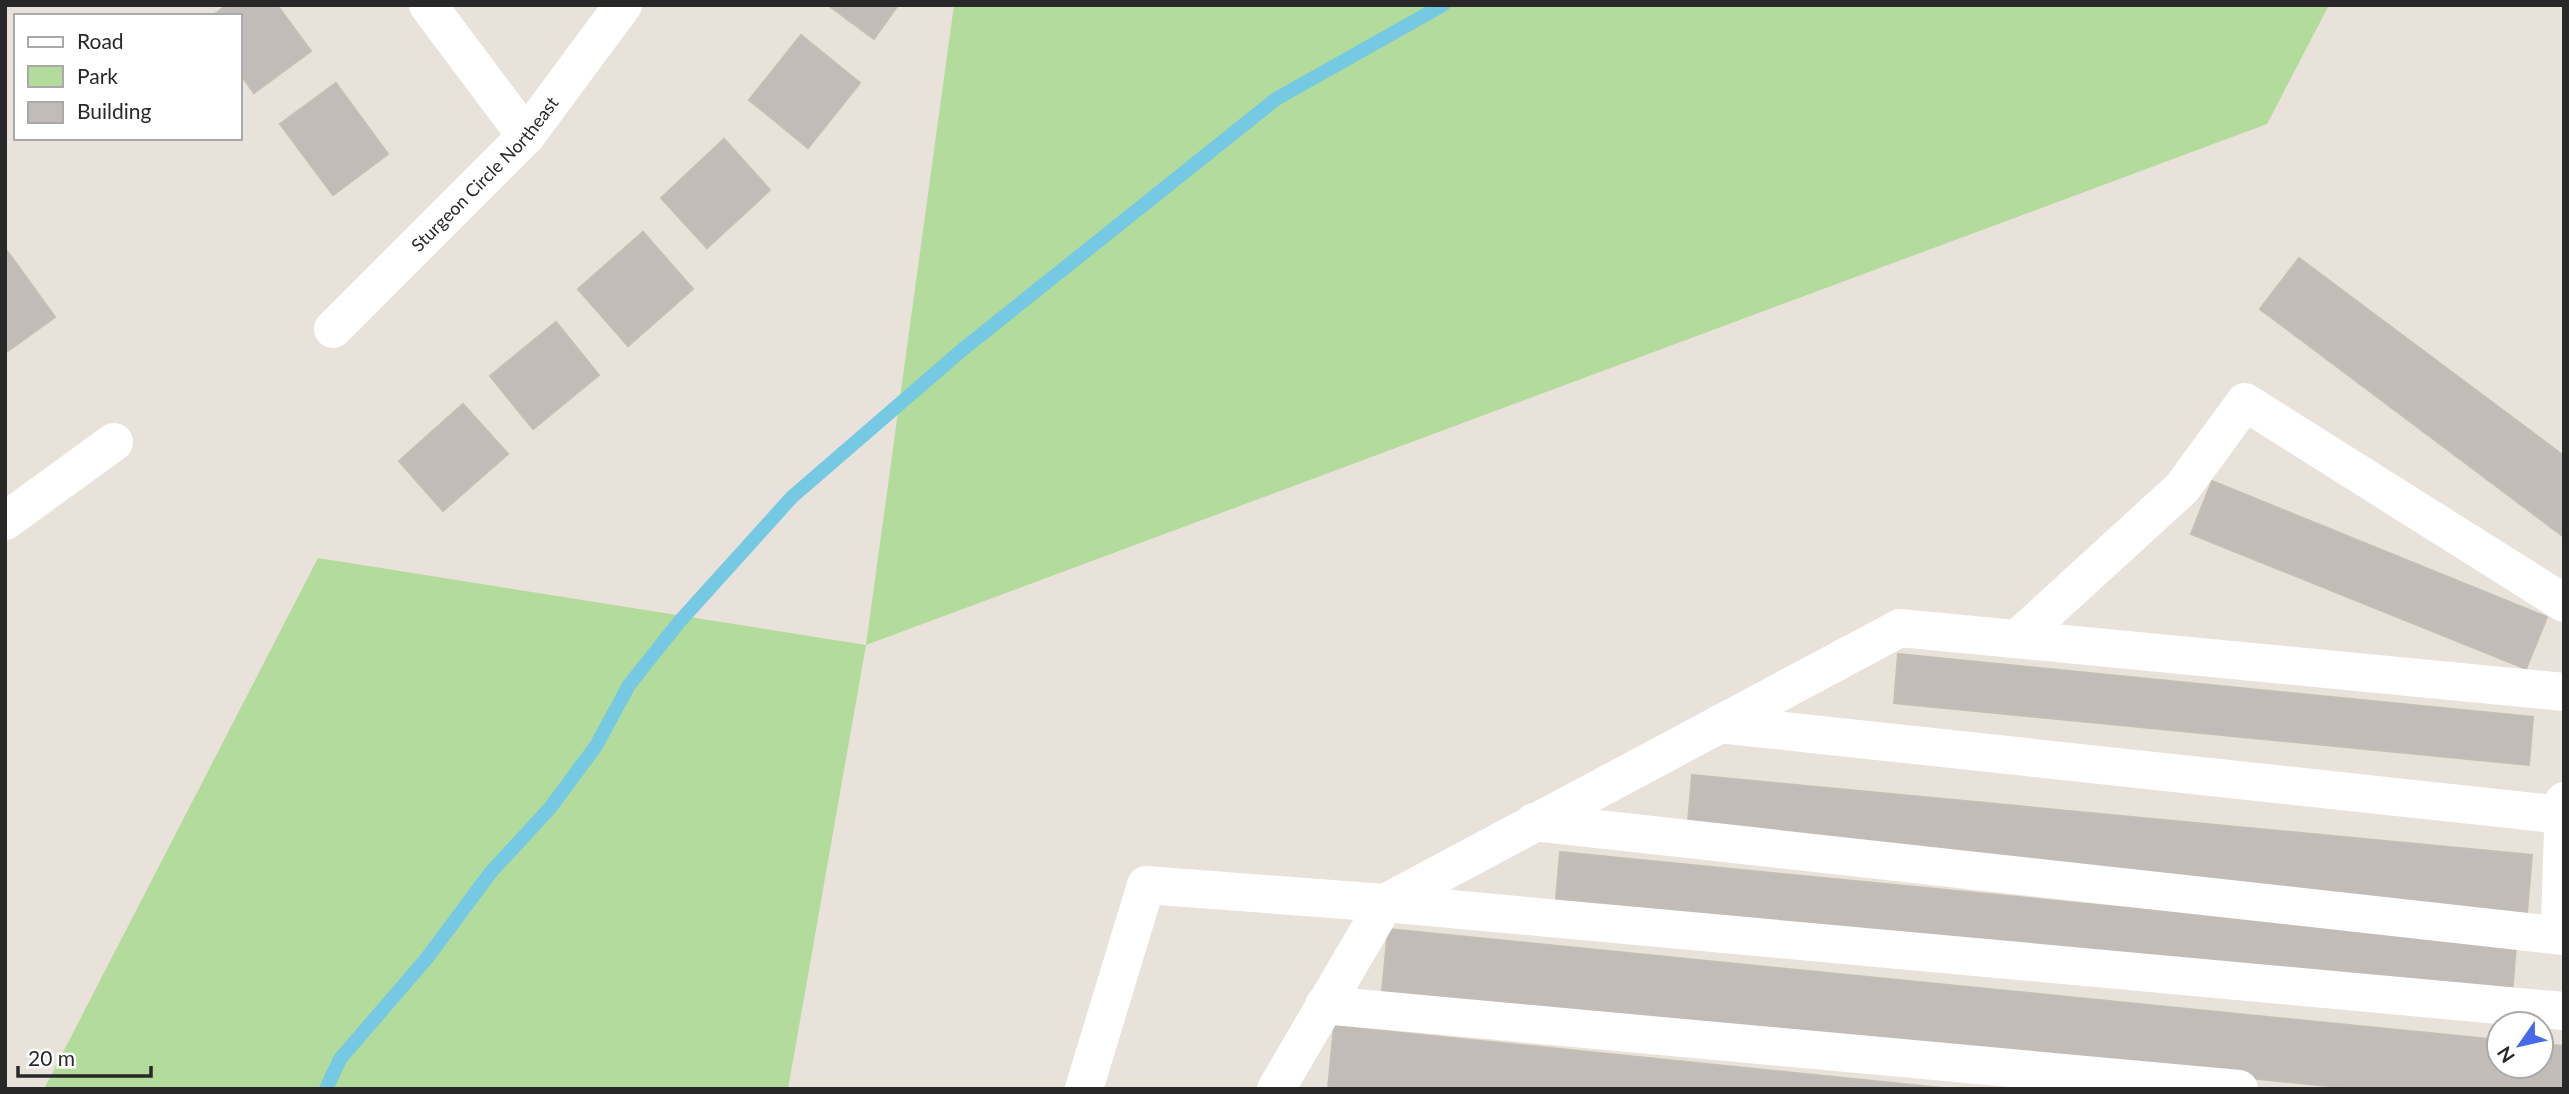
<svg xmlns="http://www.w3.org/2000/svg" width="2569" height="1094" font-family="Lato,sans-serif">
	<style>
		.green { fill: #b3db9b }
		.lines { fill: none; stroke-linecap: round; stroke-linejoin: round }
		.stream { stroke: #75c9e3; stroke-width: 14 }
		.building { fill: #c1bcb7; stroke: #c4beb4; stroke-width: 2 }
		.minor { stroke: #fff; stroke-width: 38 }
		.labels { text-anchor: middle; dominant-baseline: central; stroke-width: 6; stroke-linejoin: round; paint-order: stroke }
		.street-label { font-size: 18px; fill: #282828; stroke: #fff }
	</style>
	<rect width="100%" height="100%" fill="#e9e2da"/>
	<!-- green -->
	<path class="green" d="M954,5H2329L2267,124L866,645L788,1089H44L318,558L866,645Z"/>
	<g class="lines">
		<!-- stream -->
		<path class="stream" d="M326,1089L340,1059L427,958L491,872L550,808L596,746L629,685L680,621L792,497L962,350L1276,99L1443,5"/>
	</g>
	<!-- building -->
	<g class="building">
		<path d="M227,5H277L311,51L254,93L240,74V16H212Z"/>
		<path d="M828,5H898L874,39Z"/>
		<path d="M801,35L860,83L808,148L749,100Z"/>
		<path d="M336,83L388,154L333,195L280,124Z"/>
		<path d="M724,139L770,190L707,248L661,198Z"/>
		<path d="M643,232L693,289L628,346L578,289Z"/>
		<path d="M5,248L55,317L5,353Z"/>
		<path d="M2299,258L2564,456V537L2260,309Z"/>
		<path d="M556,322L599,375L533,429L490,376Z"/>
		<path d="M463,404L508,454L443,511L399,461Z"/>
		<path d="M2212,481L2547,617L2526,669L2191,534Z"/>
		<path d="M1898,654L2533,717L2529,765L1894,703Z"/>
		<path d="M1692,775L2532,855L2527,913L1687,834Z"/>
		<path d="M1560,852L2516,946L2512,994L1556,899Z"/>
		<path d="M1388,929L2499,1040V1066H2541V1044L2564,1046L2562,1089H2359L1382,992Z"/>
		<path d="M1334,1026L1952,1089H1338L1328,1088Z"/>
	</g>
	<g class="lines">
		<!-- minor -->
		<g class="minor">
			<path d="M428,5L526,136"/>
			<path id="s1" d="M333,329L526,136L623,5"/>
			<path d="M5,521L114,442"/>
			<path d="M2017,639L2182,488L2245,402L2564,603"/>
			<path d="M1719,724L2563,815"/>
			<path d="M2564,801L2560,923L2564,933"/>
			<path d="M1534,822L2564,936"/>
			<path d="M1324,1005L2239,1089"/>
			<path d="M1084,1089L1146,885L1385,903L1900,628L2564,692"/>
			<path d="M1276,1089L1385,903L2564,1011"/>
		</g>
	</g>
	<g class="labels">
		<!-- street labels -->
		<g class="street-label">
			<text stroke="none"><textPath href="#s1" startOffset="217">Sturgeon Circle Northeast</textPath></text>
		</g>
	</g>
	<!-- border -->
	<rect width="2569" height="1094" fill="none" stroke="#282828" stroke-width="14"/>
	<!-- legend -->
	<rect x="14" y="14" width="228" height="126" fill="#ffffff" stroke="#a9a9a9" stroke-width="2"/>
	<rect x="28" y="37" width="35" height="10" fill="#ffffff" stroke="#a9a9a9" stroke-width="2"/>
	<text x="77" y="49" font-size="21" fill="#282828">Road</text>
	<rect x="28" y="66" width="35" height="21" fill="#b3db9b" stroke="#a9a9a9" stroke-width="2"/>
	<text x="77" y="84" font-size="21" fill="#282828">Park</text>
	<rect x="28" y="102" width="35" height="21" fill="#c1bcb7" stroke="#a9a9a9" stroke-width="2"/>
	<text x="77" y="119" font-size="21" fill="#282828">Building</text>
	<!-- north arrow -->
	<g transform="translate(2520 1045) rotate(236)"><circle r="33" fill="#ffffff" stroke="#a9a9a9" stroke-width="2"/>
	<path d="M0-5L12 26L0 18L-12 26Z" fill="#476aea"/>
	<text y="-10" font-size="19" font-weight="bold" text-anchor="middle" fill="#282828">N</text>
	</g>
	<!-- scale -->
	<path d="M18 1066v10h133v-10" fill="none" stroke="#282828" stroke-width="3.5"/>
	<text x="28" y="1066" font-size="21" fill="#282828" stroke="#ffffff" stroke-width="5" paint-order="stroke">20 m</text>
</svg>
